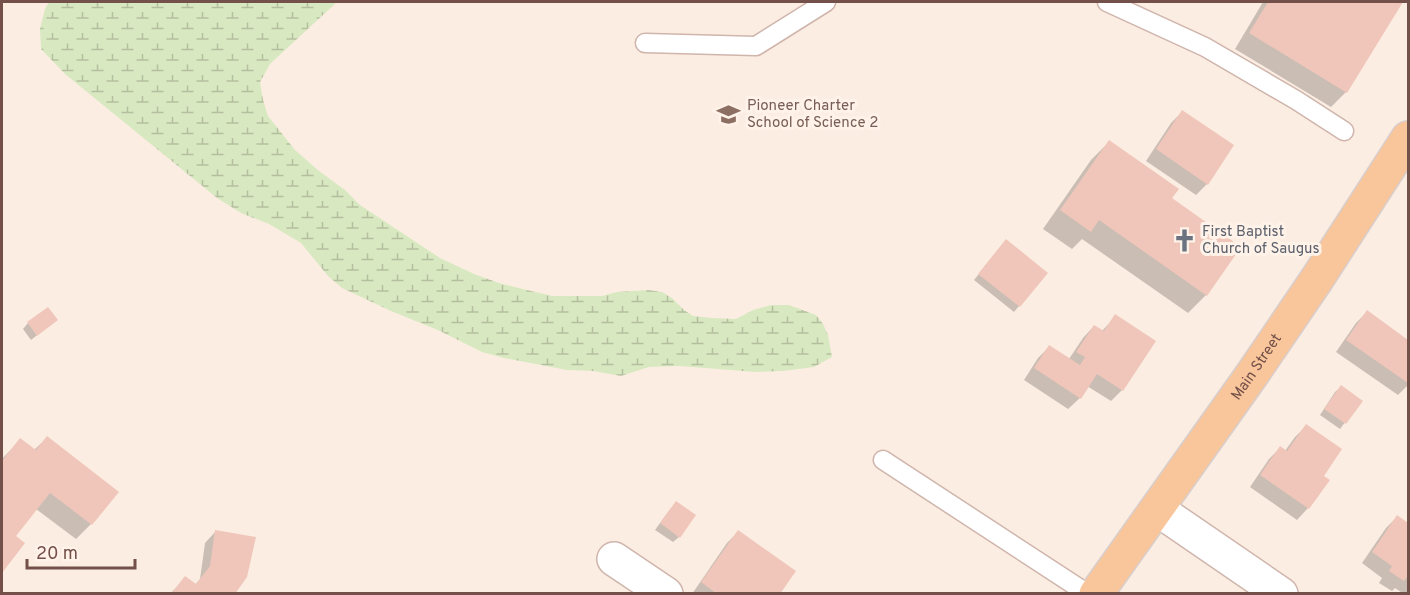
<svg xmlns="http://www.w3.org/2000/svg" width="1410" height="595" font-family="Overpass,sans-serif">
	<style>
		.wetland { fill: url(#wetland-marsh) }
		.shadow { fill: #0003 }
		.building { fill: #f0c6ba }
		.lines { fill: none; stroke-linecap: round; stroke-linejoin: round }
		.lane-casing { stroke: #cfb5ac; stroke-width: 21 }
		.street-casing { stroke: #cfb5ac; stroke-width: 36 }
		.primary-casing { stroke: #d8cecc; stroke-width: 36 }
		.lane { stroke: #fff; stroke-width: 18 }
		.street { stroke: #fff; stroke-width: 33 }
		.primary { stroke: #f9c59b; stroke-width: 33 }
		.labels { text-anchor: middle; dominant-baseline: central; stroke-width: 6; stroke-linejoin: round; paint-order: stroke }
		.education-label { font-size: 15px; fill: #785e54; stroke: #fff2e8; text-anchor: start }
		.worship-label { font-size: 15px; fill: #5b616d; stroke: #fff2e8; text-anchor: start }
		.street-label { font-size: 15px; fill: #735049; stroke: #fff2e8 }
	</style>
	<defs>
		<pattern id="wetland-marsh" width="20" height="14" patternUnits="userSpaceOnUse" patternTransform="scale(1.5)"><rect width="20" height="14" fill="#d8e9c1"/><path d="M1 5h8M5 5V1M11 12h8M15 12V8" fill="none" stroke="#b4bf9f"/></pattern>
	</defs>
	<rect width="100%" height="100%" fill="#fcede2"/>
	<!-- wetland -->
	<path class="wetland" d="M49,2H337L270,64L260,82L263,100L268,116L295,150L319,171L345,190L360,205L440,258L474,274L499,283L527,290L552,296H602L617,292L648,290L662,292L672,298L684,310L693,316L712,318L736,319L753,310L771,305H789L816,315L823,324L828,335L832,357L814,367L783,371L755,372L680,366L649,367L621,376L593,371L567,370L504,358L482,352L440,331L391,311L342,288L328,276L301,243L269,224L241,213L217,198L65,74L41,49L40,29L45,9Z"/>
	<!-- shadow -->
	<g class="shadow">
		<path d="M1263,2H1401L1346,92L1331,107L1235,49Z"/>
		<path d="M1182,112L1207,184L1196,195L1146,161L1171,123Z"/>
		<path d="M1109,142L1170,199L1206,295L1188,313L1082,239L1072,249L1043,229L1091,160Z"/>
		<path d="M1001,247L1019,306L1014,312L974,280Z"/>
		<path d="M1367,312L1408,341V385L1398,395L1336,352L1356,323Z"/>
		<path d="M1116,316L1122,390L1111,401L1087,386L1080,398L1068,409L1024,380L1038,358L1049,347L1069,359L1083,338L1094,326L1102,331Z"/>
		<path d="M56,320L31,340L23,329L28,323Z"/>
		<path d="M1341,387L1361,401L1340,429L1320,415L1335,392Z"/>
		<path d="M1306,426L1322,476L1308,508L1297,520L1250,487L1269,459L1280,448L1285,451L1295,437Z"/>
		<path d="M47,438L91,524L76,539L36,509L14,537L23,543L2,571V459L20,440L34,450Z"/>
		<path d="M671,508L679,537L673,542L655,530Z"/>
		<path d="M1397,517L1408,525V594H1404L1395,588L1392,591L1379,583L1382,578L1362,563L1386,528Z"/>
		<path d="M216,531L233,594H170L185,578L195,585L200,579L205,543Z"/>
		<path d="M738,532L778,594H692L727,543Z"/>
	</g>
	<!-- building -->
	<g class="building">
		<path d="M1268,2H1403L1347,93L1249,33Z"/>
		<path d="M1182,110L1234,145L1208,185L1156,149Z"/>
		<path d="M1109,140L1179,189L1172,198L1241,247L1207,296L1099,220L1091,232L1060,210Z"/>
		<path d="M1006,239L1048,273L1020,307L978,274Z"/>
		<path d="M48,307L58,320L37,336L27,322Z"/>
		<path d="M1367,310L1408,340V383L1346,340Z"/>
		<path d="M1115,314L1156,341L1123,391L1097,374L1081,399L1034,368L1049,345L1080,365L1085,357L1076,352L1094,325L1104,331Z"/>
		<path d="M1341,385L1363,401L1346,424L1324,409Z"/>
		<path d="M1306,424L1342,449L1324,476L1330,480L1309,509L1260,475L1280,446L1287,451Z"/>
		<path d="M47,436L119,492L92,525L50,493L16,536L25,543L2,573V461L20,438L36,450Z"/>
		<path d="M676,501L696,515L680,538L660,523Z"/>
		<path d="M1397,515L1408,523V578L1407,577L1404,581L1389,571L1392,566L1372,552Z"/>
		<path d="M215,530L256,537L247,577L235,594H171L185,576L196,584L210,566Z"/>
		<path d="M738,530L796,571L780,594H717L701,582Z"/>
	</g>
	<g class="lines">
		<defs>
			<g id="lane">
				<path d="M1107,2L1205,47L1296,100L1344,131"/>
				<path d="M645,43L756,46L826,2"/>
				<path d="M883,460L1088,594"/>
			</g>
			<g id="street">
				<path d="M1157,509L1281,594"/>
				<path d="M614,559L666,594"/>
			</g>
			<g id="primary">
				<path id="s1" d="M1096,594L1251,376L1317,279L1408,138"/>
			</g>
		</defs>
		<!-- lane casing -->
		<use href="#lane" class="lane-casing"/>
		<!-- street casing -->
		<use href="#street" class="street-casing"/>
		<!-- primary casing -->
		<use href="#primary" class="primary-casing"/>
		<!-- lane -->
		<use href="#lane" class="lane"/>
		<!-- street -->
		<use href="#street" class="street"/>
		<!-- primary -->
		<use href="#primary" class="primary"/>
	</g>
	<!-- icons -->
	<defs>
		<symbol id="school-bare" viewBox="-9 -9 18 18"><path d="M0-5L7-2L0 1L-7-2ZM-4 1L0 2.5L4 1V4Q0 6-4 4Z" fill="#8d6e63" stroke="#fff2e8" stroke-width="2.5" paint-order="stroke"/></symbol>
		<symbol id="church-bare" viewBox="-9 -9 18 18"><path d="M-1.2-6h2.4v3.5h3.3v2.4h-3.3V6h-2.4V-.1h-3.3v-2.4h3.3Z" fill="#6b7280" stroke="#fff2e8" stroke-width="2.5" paint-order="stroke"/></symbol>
	</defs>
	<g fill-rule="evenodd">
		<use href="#school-bare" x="712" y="98" width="33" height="33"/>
		<use href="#church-bare" x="1168" y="224" width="33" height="33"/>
	</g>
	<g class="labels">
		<!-- education labels -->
		<g class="education-label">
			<text x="747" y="106">Pioneer Charter<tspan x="747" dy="17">School of Science 2</tspan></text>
		</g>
		<!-- worship labels -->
		<g class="worship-label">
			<text x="1202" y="232">First Baptist<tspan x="1202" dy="17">Church of Saugus</tspan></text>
		</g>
		<!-- street labels -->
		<g class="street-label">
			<text stroke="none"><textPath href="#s1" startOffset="278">Main Street</textPath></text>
		</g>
	</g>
	<!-- border -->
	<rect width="1410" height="595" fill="none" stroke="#735049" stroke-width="6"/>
	<!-- scale -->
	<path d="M27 559v9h108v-9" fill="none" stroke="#735049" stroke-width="3"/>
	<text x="36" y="559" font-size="18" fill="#735049" stroke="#fff2e8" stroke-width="4.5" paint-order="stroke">20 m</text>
</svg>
